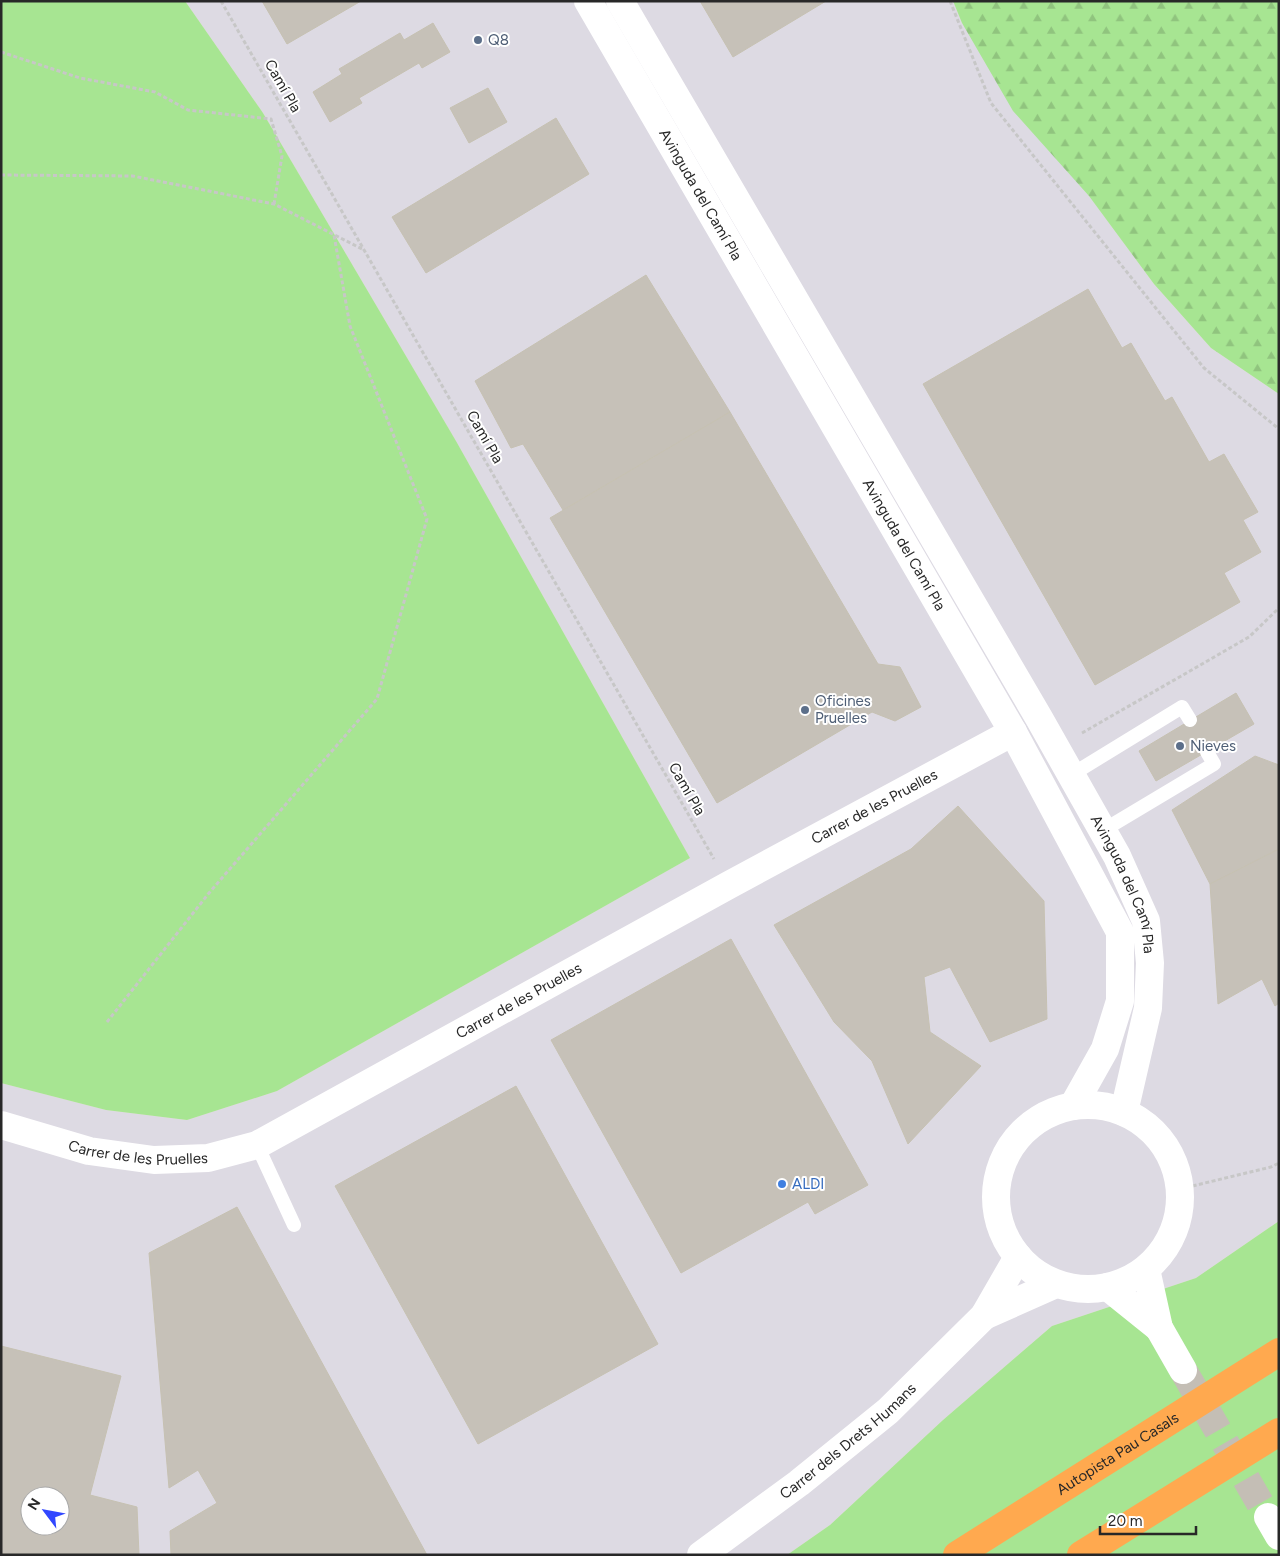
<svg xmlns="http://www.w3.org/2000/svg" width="1280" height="1556" font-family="Figtree,sans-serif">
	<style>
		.industrial { fill: #dddae3; fill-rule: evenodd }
		.grass { fill: #a7e592 }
		.forest { fill: url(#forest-firs) }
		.building { fill: #c6c1b8; stroke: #c6c1b2; fill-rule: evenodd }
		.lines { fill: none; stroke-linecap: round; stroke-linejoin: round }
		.secondary-tunnel { stroke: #c4beb5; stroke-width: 28; stroke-dasharray: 28 14; stroke-linecap: butt }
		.path { stroke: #c7c7c7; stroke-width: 3; stroke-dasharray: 4 2.5; stroke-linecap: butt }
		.lane { stroke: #fff; stroke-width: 14 }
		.street { stroke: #fff; stroke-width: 28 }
		.secondary { stroke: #fff; stroke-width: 28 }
		.highway { stroke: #ffa94f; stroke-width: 28 }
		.service-dot { fill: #5c6f8a; stroke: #fff; stroke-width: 2 }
		.shop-dot { fill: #3f7fe0; stroke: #fff; stroke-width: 2 }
		.labels { text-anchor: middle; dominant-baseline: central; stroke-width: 4; stroke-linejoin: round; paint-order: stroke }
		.service-label { font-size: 15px; fill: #4e5e75; stroke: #fff; text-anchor: start }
		.street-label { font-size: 15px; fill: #282828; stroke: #fff }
		.shop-label { font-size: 15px; fill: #366cbe; stroke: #fff; text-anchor: start }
	</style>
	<defs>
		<pattern id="forest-firs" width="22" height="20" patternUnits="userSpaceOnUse" patternTransform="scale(1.25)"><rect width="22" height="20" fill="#a7e592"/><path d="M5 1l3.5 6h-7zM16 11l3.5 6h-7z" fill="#90c47e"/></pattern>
	</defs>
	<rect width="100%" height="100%" fill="#ebe4d8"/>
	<!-- industrial -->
	<path class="industrial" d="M185,1H953L962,23L1154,284L1211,348L1279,394V1221L1196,1278L1052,1326L943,1420L830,1525L787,1555H1V1083L106,1110L187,1120L277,1091L690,858L456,441L263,113ZM30,1496H60V1526H30Z"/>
	<!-- grass -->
	<g class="grass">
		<path d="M1,1H185L263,113L456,441L690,858L277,1091L187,1120L106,1110L1,1083Z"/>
		<path d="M1279,1221V1555H787L830,1525L943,1420L1052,1326L1196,1278Z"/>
	</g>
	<!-- forest -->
	<path class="forest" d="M953,1H1279V394L1211,348L1154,284L1089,196L1013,111L962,23Z"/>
	<!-- building -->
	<g class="building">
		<path d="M262,1H361L287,44Z"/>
		<path d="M700,1H826L733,57Z"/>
		<path d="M433,23L450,52L422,68L419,63L359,98L362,103L330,122L313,92L342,74L339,69L400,33L404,40Z"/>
		<path d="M488,88L507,122L469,143L450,108Z"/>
		<path d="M556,118L589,174L426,273L392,217Z"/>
		<path d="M646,275L730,412L563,510L523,444L511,448L475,381Z"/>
		<path d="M1088,289L1122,348L1131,343L1165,401L1172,397L1209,462L1224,454L1258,512L1243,520L1261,552L1224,573L1240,602L1095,685L923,384Z"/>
		<path d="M730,412L878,664L900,667L921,707L895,721L872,712L717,803L550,518Z"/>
		<path d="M1236,693L1254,724L1156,781L1139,751Z"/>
		<path d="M1255,756L1279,765V849L1210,884L1172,810Z"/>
		<path d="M958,806L1044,901L1047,1019L990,1042L950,967L924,977L930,1032L981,1066L908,1144L872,1061L834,1022L774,925L911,849Z"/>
		<path d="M1279,849V1003L1275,1006L1262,979L1218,1004L1210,884Z"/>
		<path d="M731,939L868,1185L815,1214L808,1202L681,1273L551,1040Z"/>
		<path d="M516,1086L658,1344L478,1444L335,1186Z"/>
		<path d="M237,1207L427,1555H171L170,1531L217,1503L198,1470L169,1488L149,1253Z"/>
		<path d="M1,1346L121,1376L90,1495L137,1507L139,1555H1ZM30,1496H60V1526H30Z"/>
	</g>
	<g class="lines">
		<!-- secondary-tunnel -->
		<path class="secondary-tunnel" d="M1183,1370L1268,1517"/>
		<!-- path -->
		<g class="path">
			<path d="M221,1L714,859"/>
			<path d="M950,1L991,103L1204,368L1279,429"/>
			<path d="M1,52L80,78L155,92L188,110L271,119L282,156L274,204"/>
			<path d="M1,175L133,176L274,204L364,250"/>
			<path d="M1082,733L1249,637L1279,608"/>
			<path d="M107,1022L209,893L377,699L427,519L350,326L334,235"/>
			<path d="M1180,1189L1271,1167L1279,1163"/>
		</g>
		<!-- lane -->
		<g class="lane">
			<path d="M1071,775L1182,707L1190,720"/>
			<path d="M1102,831L1214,764L1207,752"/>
			<path d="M257,1145L294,1225"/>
		</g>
		<!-- street -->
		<path class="street" id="s1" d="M1,1125L89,1151L154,1160L208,1158L257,1145L729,885L1013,732"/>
		<!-- secondary -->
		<g class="secondary">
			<path id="s2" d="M588,1L1013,732L1120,932V1001L1105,1049L1073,1106"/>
			<path id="s3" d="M620,1L1039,718L1117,856L1146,921L1150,963L1148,1008L1124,1112"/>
			<circle cx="1088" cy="1197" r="92"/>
			<path d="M1146,1269L1159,1328L1183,1370"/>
			<path d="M1108,1287L1159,1328"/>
			<path d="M984,1316L1056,1284"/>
			<path d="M1268,1517L1279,1536"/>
			<path id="s4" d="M701,1555L799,1483L888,1411L984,1316L1018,1257"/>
		</g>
		<!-- highway -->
		<g class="highway">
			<path id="s5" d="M957,1555L1279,1352"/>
			<path d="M1081,1555L1279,1432"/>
		</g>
	</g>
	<!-- markers -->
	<g class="service-dot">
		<circle cx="478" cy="40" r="5"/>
		<circle cx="805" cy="710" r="5"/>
		<circle cx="1180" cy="746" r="5"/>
	</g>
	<circle class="shop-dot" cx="782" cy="1184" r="5"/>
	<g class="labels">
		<!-- service labels -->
		<g class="service-label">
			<text x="488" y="40">Q8</text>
			<text x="815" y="701">Oficines<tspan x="815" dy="17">Pruelles</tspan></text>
			<text x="1190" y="746">Nieves</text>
		</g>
		<!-- street labels -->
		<g class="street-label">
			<text transform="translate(283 86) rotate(60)">Camí Pla</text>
			<text stroke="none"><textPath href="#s2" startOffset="224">Avinguda del Camí Pla</textPath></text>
			<text transform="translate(485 437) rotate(60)">Camí Pla</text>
			<text stroke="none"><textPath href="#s2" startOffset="629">Avinguda del Camí Pla</textPath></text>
			<text transform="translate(687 789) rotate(60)">Camí Pla</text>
			<text stroke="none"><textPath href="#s1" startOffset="966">Carrer de les Pruelles</textPath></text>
			<text stroke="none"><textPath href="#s3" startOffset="1018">Avinguda del Camí Pla</textPath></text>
			<text stroke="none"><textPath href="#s1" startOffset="561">Carrer de les Pruelles</textPath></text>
			<text stroke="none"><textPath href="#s1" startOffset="141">Carrer de les Pruelles</textPath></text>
			<text stroke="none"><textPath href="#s4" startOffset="186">Carrer dels Drets Humans</textPath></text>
			<text stroke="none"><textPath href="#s5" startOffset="190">Autopista Pau Casals</textPath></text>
		</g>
		<!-- shop labels -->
		<g class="shop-label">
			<text x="792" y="1184">ALDI</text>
		</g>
	</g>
	<!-- border -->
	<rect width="1280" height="1556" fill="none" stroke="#282828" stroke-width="5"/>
	<!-- north arrow -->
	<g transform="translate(45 1511) rotate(302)"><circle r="24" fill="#ffffff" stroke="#a9a9a9"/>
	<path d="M0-4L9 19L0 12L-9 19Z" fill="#3147ff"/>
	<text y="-8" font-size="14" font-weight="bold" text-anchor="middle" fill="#282828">N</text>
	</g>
	<!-- scale -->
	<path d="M1100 1526v8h96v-8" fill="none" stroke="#282828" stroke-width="2.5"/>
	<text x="1108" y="1526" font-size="15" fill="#282828" stroke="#ffffff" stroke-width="4" paint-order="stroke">20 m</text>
</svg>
